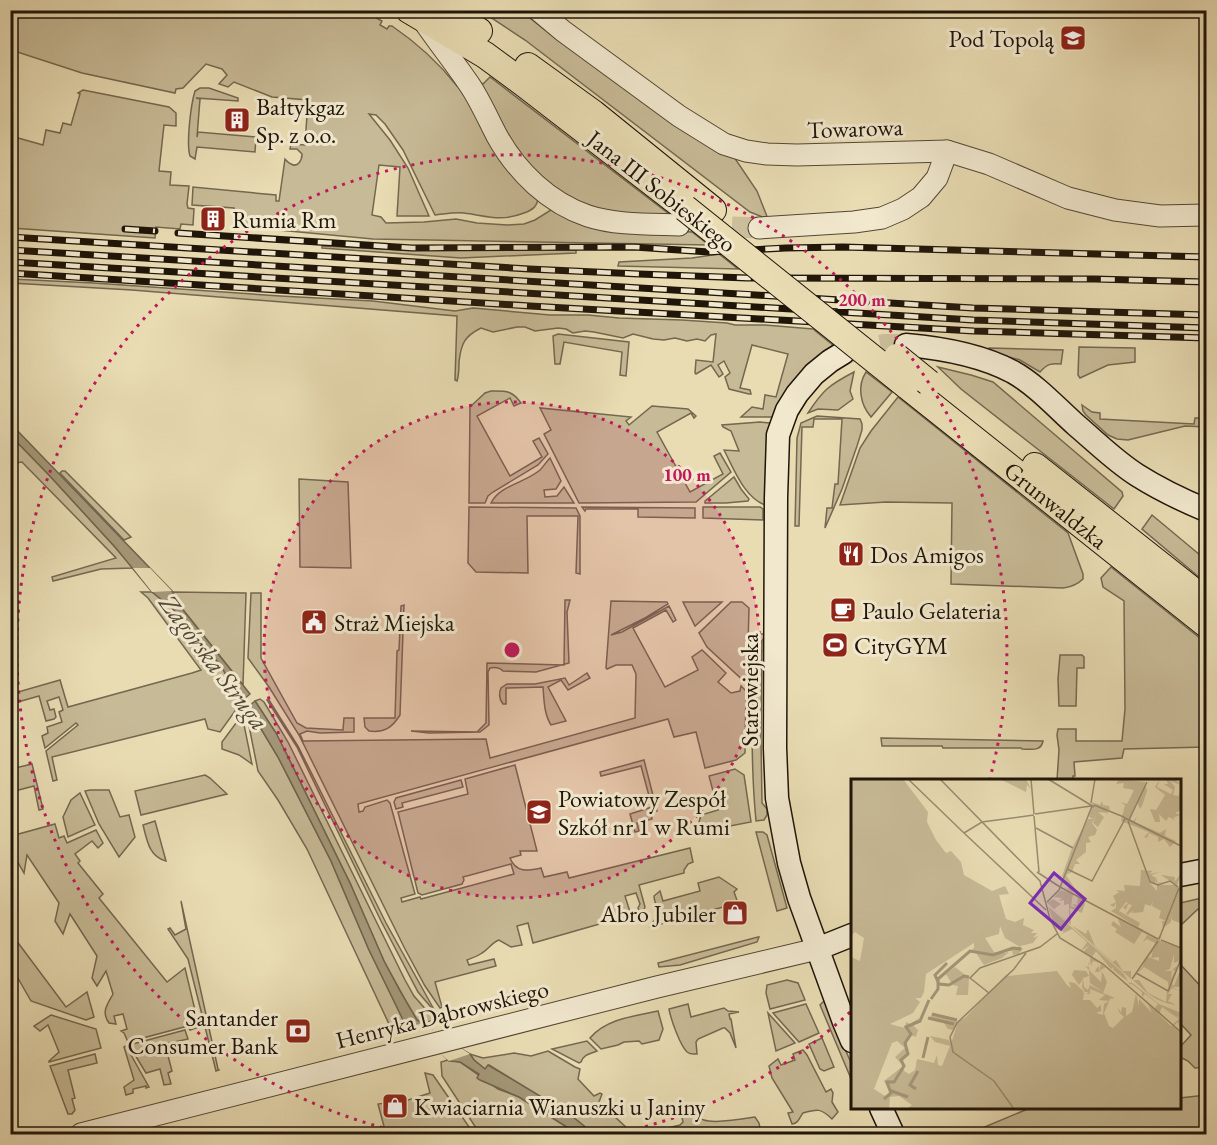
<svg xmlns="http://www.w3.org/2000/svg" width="1217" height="1145" font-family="'EB Garamond',serif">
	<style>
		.green { fill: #c7ba96; stroke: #736850; stroke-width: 1.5 }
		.water { fill: #a49879; stroke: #6f644c; stroke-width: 1.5 }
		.pier { fill: #e9dcb3 }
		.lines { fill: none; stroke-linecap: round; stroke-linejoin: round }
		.tertiary-tunnel { stroke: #cbbe9a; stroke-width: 21; stroke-dasharray: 21 10; stroke-linecap: butt }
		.secondary-tunnel { stroke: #cbbe9a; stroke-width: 22; stroke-dasharray: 22 11; stroke-linecap: butt }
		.tertiary-casing { stroke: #524734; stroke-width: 23 }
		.secondary-casing { stroke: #1f1509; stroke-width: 25 }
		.primary-casing { stroke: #1f1509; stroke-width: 28 }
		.tertiary { stroke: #f1e8ce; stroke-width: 21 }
		.secondary { stroke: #f1e8ce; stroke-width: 22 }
		.primary { stroke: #e9dcb3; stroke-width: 26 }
		.rail-casing { stroke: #1f1509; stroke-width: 7 }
		.rail { stroke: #f1e8ce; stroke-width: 4.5; stroke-dasharray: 14; stroke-linecap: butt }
		.primary-bridge-casing { stroke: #1f1509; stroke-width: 28; stroke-linecap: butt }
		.primary-bridge { stroke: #e9dcb3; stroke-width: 26 }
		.ring { fill: none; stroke: #c2185b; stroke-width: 3; stroke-dasharray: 3 6 }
		.labels { text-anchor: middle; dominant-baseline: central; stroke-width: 6; stroke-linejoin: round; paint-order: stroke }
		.poi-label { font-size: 24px; fill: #1f1509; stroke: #f1e8ce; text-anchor: start }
		.street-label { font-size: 24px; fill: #1f1509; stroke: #f1e8ce }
		.water-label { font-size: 26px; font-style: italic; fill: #544936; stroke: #f1e8ce }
		.inset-river { fill: none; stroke: #a49879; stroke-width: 3 }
		.inset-road { fill: none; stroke: #988c6f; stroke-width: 1.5 }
		.view { fill: #7b2cbf; fill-opacity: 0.15; stroke: #7b2cbf; stroke-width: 3 }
		.inset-edge { fill: none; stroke: #1f1509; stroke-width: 3 }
		.centre { fill: #c2185b; stroke: #f1e8ce; stroke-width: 3 }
		.ring-label { font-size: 18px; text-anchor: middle; font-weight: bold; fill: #c2185b; stroke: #f1e8ce; stroke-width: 6; stroke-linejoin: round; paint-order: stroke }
	</style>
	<rect width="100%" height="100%" fill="#e9dcb3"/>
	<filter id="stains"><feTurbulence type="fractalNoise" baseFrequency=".00333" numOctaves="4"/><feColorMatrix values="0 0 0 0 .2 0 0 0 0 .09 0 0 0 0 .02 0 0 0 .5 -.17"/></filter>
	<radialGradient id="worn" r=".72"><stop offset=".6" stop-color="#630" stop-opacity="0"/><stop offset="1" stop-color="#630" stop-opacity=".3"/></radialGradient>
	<!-- green -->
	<g class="green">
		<path d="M10,11H364L382,21L380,25L387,29L389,26H392C417,43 438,62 457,86L461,84L538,196C538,206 533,210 524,213C501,222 487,216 464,213C454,212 445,214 435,215L403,150L385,124L376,115L369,114L390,140L408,168L429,216H397L400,167L379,165L372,215L381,217L386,223L424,222L456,219L477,223L507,225L524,224L535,220L554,208L635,229L692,232L709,245L373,239L278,230L233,228L234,208L192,205L193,187L276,195V201H279L285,159C287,161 288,163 291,164C298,168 302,160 302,154L297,149H290L291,144L305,145L308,100L272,97L234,82L228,87L219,84L227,75L222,69L206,64L183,88L176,89L175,93L82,73L11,50Z"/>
		<path d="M481,11H521L555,38L732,154L757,191L768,219L750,212L525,40Z"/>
		<path d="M490,77L673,217L617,215L563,196L523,161L476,79L483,84Z"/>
		<path d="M200,88H209L238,98V101L196,98L200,99L197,137L198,132L256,137L255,152L197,147L195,159L190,156C186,143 191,104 195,91Z"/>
		<path d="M83,90L169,107L176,113V126L164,125L159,171L171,172L170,185L189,186L187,204L188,208L194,209L193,225L181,224L180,229L156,227L155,238L11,228V136L43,145L46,130L60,133L63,123L71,125L80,94L78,93Z"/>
		<path d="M322,246L400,250L511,249L576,250V253L461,258L322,248Z"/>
		<path d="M719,254L738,269L618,266L619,262L692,258Z"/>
		<path d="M11,279L94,283L280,296L373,301L455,311L473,308L550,315H588L619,318L682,320L727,323L735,325H765L813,329L834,346L817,358L774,417H741L752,407L763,409L765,395L776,397L788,354L752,345L740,388L750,390L751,394H749L729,389L725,377L730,373L724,361L718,365L723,374L719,377L711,365L696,374L695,373L696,360L713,362L716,334L711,335L705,341L697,339L687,341L675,338L664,340L653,339L633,334L623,338L594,332L585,331L573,333L566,329L558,328L535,331L525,327H517L493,332L481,328C465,336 461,343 459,362C459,369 459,375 457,381L455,380L457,316L132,290L11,283Z"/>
		<path d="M558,334L629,342L626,376L620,375L622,352L564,342L560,364H555L553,336Z"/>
		<path d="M1079,347L1135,348V362L1108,365L1080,378L1078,375Z"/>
		<path d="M989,348L1063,350L1061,364C1051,363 1047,364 1040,372L1020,360L988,351Z"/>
		<path d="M938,367L971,375L993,382L1122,492L1123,496L1114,509L961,389Z"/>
		<path d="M854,372L850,391L853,399L838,410L818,409L808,413C823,390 829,385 854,372Z"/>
		<path d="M866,372L892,392L871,417C860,404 857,386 866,372Z"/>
		<path d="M491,391C506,391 512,390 521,403L514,406L510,398L477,416L510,476L542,457L533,441L539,438L548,454L538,465L493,492L488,496L485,503H469L470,407L485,393Z"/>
		<path d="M898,397L1068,533L1083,574V579C1077,585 1071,587 1063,588L951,584L952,503L886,502L840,505L860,448L871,431Z"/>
		<path d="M1082,405L1092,412L1100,413V419L1194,424L1195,418H1201L1205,422L1206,427L1185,426L1128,440L1117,439L1108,435L1086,415L1083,411Z"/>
		<path d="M652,406L688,409L696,416L694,418L691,413L657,432L690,492L723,474L714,456L720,453L731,472L696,502L579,503L544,434L551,430L540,408L631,417L626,421L629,425Z"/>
		<path d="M817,416L860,419L862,424V430L857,446L842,489L825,528L827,508H832L835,484H838L842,419H814L813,427H802L799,526H795L797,438L801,423Z"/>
		<path d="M760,422L770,423L768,506C745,500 734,469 724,450L739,451L731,431L723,427L722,425Z"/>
		<path d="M11,436L49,475L115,547L133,568L101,569L53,581L52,577L116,558L22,462L15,463L11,448Z"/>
		<path d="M550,458L561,481L556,489L544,490L545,497L557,496L564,487L574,503H491C500,485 525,483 540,470C543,467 546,462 550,458Z"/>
		<path d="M62,471H65L131,537L124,540L60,473Z"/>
		<path d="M734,477L741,489L749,499L748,501L726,503H705V501Z"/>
		<path d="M299,479L348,482L351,568L300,567Z"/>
		<path d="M469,507L576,508L580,516V574L576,573L578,516H527L528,573L476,572L468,563Z"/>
		<path d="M582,507L695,508V518L638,517V509H586L585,511Z"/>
		<path d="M703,507H760L763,509V520L703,518Z"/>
		<path d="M1152,515L1206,560V583L1142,529Z"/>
		<path d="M1111,567L1206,643V747L1124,749L1122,758L1074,762L1075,776H1073V780H1057L1059,750L1057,735L1058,729H1076V741H1122L1125,709L1124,601L1103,587L1101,578Z"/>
		<path d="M141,592H152L172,608L221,666L230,682L243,700L220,732L208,729L205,719L52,757L57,780L53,781L46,751L78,725L76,723L45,748L42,736L48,733L47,727L62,722L59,712L63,710L59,697L47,701L50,710L54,709L56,717L54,719L46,721L39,696L11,704V694L60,680L68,707L192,673L201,670L148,598Z"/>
		<path d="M173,592L246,593L243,685L176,601Z"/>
		<path d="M251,593H261V658L297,723L306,728L343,730L344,718H354V732L320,733L307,731L300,734L303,741L486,739L490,758L635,718L636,674L632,665H616L607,669L606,668L611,601L667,602L668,604L645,618L611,635L622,632L669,606L676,620L673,622L666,610L633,628L665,687L698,670L692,657L702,650L726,673L718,682L731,693L740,691L741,686L746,691L745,753L736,760L705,768L696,732L674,737L668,719L358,804L359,812L363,811L365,807L387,800L390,803L415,894L401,898L402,902L420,897L421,899L514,874L511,864L463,877L464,880L462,884L422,895L418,893L398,812L468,794L465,779L515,765L537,851H520L521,855L510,858C516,873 528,871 541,868L544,877L567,872L569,878L690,848L693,862L688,864L684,870V873L639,885L645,907L643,912L640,913L638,908L640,904L636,893L625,896L631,915L533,943L528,923L517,926L522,945L511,947L499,940C491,943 489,949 482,953C478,956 472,958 467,960L469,965L494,959L496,966L435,982L442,1007L440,1008L425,986L405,949L299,735L269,687L248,658Z"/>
		<path d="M565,600H570L567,612L569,663L536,672L503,671C499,667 495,667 490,668L488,672L489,725L480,732L429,733L411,731L477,732L486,723L487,663L564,665Z"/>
		<path d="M683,602H722L695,626Z"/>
		<path d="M731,602H742L749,608L747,684L707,647L699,633Z"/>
		<path d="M404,605L400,715C392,728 384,733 369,731L365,727L364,718H395L397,651L399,650L401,606Z"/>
		<path d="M755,634H766L762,641L761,739L762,803L767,809V815L764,820L756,821C750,758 752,696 755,634Z"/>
		<path d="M1060,655H1082L1084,657V668H1077L1076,706H1059L1058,679Z"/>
		<path d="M587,673L590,678L568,690L561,680L548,687L566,721L551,725C544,714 544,700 543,687L506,688V704H503C499,699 499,693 501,688L507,684H535L565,678L569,685Z"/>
		<path d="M260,699L264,702L288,742L405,980L414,996L435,1020L423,1023L417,1020L407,1003L384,961L350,883L286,753L276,733L255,701Z"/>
		<path d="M267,700H269L298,746L386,923L436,1013L418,992L381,921L297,747Z"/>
		<path d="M248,707L278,757L331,861L369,950L406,1025L409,1027L394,1031L389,1024L307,849L278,800L258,771L246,711Z"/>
		<path d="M242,715L252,764L239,755L222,749V742Z"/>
		<path d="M881,738L1043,741C1041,752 1031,749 1022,749L1021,748H943L942,746H882Z"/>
		<path d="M644,760L657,811L651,813L652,819L637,823L639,831L635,832L630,814L652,807L641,766L601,776L600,772Z"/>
		<path d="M32,764L43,809L39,810L34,786L11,792V769Z"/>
		<path d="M735,769L744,775L751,822L709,830L702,827L699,822L701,815L718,810L709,776Z"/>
		<path d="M205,775L210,778L227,794L141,815L135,791Z"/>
		<path d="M461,780L463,787L402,803L403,807L396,809L394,802L396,798Z"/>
		<path d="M90,790H109L120,817L129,815L135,837L119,857L99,824L85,791Z"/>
		<path d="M80,793L95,825L68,837L63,817L71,800Z"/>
		<path d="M155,821L166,861C149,857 147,840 143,825Z"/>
		<path d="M55,824L59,838L64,836L67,843L96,830L103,843L98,848L92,841L75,854L80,861L78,863L103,894L99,898L167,982L185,968L199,1027L190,1030L188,1026L128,1042L124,1033L121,1031L127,1029L123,1014L114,1016L116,1024L109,1023C101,1012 107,1005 113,994L106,971L97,986L92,978L97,956L70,914L63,934L55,921L59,903L27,855L24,873L11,850V838L15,835Z"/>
		<path d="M756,832H763L767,835L787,908L777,911Z"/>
		<path d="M719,877L737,889L734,892L738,903L650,927C652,922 657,918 658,914C659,910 654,902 654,896L660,891L663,901L700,891L698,883Z"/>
		<path d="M1206,897V917L1198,909L1180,926V903Z"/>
		<path d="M181,901L218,1069L219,1070L216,1071L188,959L168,929L170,928L175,935L186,929Z"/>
		<path d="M10,932L66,1007L87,992L94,1017L86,1020L31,1001L11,966Z"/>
		<path d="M758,937H759L757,942L680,965L659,967L658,963Z"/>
		<path d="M1180,964L1206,992V1067L1195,1068L1188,1061L1180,1057V1047L1191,1035L1180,1023Z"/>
		<path d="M787,980L798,983L805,1000L770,1009L766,993L767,985Z"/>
		<path d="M824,1001L852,1065V1081L820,1005Z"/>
		<path d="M688,1004L691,1017L724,1008L728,1011L739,1012L729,1014L730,1019H731L736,1048L730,1033L725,1028H723L698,1039L696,1042L697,1054C693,1054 691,1055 687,1052C680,1045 671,1020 669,1009Z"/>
		<path d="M806,1004L819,1033L799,1042L773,1013Z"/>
		<path d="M658,1011L663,1029L659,1040L642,1044L639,1041L624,1042L618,1045L601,1049L590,1038C606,1019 634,1016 658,1011Z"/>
		<path d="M768,1013L795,1043L776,1051Z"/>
		<path d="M51,1015L96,1029L101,1048L49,1062V1061L59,1052L48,1025L40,1031L34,1026Z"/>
		<path d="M185,1030L188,1039L165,1044L172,1071L168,1073L171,1084L164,1085L160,1069L146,1073L129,1045Z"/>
		<path d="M822,1038L834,1067L824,1071L820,1069L809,1044Z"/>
		<path d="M587,1041L597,1051C590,1054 584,1054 581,1062L579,1063L552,1049Z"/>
		<path d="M126,1046L149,1087L146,1088V1086L133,1089V1093L126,1095L124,1087L134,1080L124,1047Z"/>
		<path d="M803,1050L807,1055L826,1092L831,1089L833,1093L832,1102L838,1112L832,1119C821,1108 817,1109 803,1113C799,1118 799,1123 792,1124L788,1113L793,1112L772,1078L769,1066L778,1059L781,1065L795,1060L793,1054Z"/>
		<path d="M548,1051L575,1067L580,1069L578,1079L594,1096L600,1093L602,1094L599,1102L627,1128L642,1134H594L568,1113L489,1065L485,1069L474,1060L470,1054L483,1058L514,1053L531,1056Z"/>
		<path d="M95,1054L97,1063L68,1070L75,1098L72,1099L75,1110L72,1114H68L50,1066Z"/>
		<path d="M448,1060L460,1062L498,1089L519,1097L578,1134H480L442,1076L441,1062Z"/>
		<path d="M425,1073L433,1075L474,1134H386L378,1104L385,1103L389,1117L407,1113L405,1101L430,1093Z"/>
		<path d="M1206,1095V1134H968L1030,1108H1180V1098Z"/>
		<path d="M687,1111C692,1115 698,1118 704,1120C715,1124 743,1119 755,1117L759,1123L760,1128L754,1134H642L680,1125L683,1122L681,1112Z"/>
	</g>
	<!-- water -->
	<g class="water">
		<path d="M10,423L172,591L176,601L250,694L243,700L230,682L221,666L192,631L172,608L152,592L115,547L49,475L11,436Z"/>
		<path d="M255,701L276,733L286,753L350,883L384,961L400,991L417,1020L429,1027L442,1039H445L470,1054L474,1060L485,1069L488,1065L568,1113L594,1134H578L519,1097L480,1080L477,1078L479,1074L460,1062L449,1061L421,1032L406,1026L369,950L331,861L278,757L248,707Z"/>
	</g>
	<!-- pier -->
	<g class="pier">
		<path d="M133,568H150L172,591L152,592Z"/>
		<path d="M423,1023L470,1054L449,1061L409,1027Z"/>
	</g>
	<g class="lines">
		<!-- tertiary-tunnel -->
		<path class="tertiary-tunnel" d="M701,226L759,228"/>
		<!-- secondary-tunnel -->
		<path class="secondary-tunnel" d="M848,352L884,345H906"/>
		<defs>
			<g id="tertiary">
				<path d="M538,10L563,31L679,116L724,144L746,151L767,154L797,155L947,151L989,164L1068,198L1115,210L1160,216L1206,215"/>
				<path d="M423,20C438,42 454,62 469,84C480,100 488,119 497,136C517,172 549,203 588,216C615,225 651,224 679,225"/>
				<path d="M759,228L854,222L882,218L903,209L921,197L937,178L947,151"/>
				<path d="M81,1134L657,987L817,949"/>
			</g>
			<g id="secondary">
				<path d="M906,345C941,348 981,355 1013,372C1036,385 1056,407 1076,425C1096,442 1115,461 1137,475C1159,489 1182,500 1206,510"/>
				<path d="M843,353L830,361L814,374L797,394L787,410L778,435L776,498L775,748L777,798L789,863L799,898L844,1022L852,1041"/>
				<path d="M1180,875L1206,870"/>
				<path d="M817,949L852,935"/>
				<path d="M881,1108L893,1134"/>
			</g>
			<g id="primary">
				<path d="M409,10L485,55L523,83L685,208"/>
				<path d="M445,10L479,31"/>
				<path d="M528,66L593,113L713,210"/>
				<path id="s1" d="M906,385L1206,624"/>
				<path d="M1035,466L1206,601"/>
			</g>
		</defs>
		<!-- tertiary casing -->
		<use href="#tertiary" class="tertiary-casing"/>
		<!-- secondary casing -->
		<use href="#secondary" class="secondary-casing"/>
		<!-- primary casing -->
		<use href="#primary" class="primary-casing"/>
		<!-- tertiary -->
		<use href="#tertiary" class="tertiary"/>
		<!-- secondary -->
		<use href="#secondary" class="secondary"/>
		<!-- primary -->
		<use href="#primary" class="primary"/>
		<defs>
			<g id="rail">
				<path d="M125,229L155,231"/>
				<path d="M178,233L412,248L634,247L709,252L786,248L843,247L1206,257"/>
				<path d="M10,237L529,269L639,274L747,278L1095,279L1206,282"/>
				<path d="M10,250L973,308L1206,315"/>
				<path d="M10,262L973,320L1206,328"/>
				<path d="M10,273L530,306L974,331L1206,338"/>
			</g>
		</defs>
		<!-- rail casing -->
		<use href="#rail" class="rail-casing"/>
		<!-- rail -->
		<use href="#rail" class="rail"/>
		<defs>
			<g id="primary-bridge">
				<path d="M685,208L906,385"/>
				<path d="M897,357L929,383"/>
			</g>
		</defs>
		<!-- primary-bridge casing -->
		<use href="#primary-bridge" class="primary-bridge-casing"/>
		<!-- primary-bridge -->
		<use href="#primary-bridge" class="primary-bridge"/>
	</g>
	<!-- distance rings -->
	<circle cx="512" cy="650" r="248" fill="#c2185b" fill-opacity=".12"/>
	<g class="ring">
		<circle cx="512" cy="650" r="248"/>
		<path d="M850 1012A495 495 0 0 1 615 1134M409 1134A495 495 0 1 1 990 778"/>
	</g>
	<!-- icons -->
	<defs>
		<symbol id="school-square" viewBox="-11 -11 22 22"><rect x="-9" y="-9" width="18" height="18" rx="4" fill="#8f2418" stroke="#f1e8ce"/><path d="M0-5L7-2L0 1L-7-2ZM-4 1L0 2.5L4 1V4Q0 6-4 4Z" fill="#fff"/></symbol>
		<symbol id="building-square" viewBox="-11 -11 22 22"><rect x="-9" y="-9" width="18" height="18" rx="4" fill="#8f2418" stroke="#f1e8ce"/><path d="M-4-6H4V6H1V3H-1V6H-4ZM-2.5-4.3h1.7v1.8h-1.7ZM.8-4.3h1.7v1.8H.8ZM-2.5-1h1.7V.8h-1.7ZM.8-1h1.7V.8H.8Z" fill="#fff"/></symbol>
		<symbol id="restaurant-square" viewBox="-11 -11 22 22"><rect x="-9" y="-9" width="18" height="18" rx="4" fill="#8f2418" stroke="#f1e8ce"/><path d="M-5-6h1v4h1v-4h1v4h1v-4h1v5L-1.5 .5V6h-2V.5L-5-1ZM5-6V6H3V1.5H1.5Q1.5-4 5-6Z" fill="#fff"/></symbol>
		<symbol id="cafe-square" viewBox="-11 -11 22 22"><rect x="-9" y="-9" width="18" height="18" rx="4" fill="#8f2418" stroke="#f1e8ce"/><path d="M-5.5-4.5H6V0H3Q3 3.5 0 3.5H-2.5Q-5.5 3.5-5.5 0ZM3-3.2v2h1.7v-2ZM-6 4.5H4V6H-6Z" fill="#fff"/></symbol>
		<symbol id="civic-square" viewBox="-11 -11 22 22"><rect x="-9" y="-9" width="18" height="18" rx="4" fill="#8f2418" stroke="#f1e8ce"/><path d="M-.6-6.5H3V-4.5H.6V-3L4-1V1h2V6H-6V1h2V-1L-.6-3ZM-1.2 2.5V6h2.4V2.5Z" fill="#fff"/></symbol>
		<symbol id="stadium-square" viewBox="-11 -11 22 22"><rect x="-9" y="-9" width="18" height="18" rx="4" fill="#8f2418" stroke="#f1e8ce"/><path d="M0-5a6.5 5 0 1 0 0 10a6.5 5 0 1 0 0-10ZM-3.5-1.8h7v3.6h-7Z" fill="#fff"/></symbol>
		<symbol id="shop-square" viewBox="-11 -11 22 22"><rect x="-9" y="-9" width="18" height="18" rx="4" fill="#8f2418" stroke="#f1e8ce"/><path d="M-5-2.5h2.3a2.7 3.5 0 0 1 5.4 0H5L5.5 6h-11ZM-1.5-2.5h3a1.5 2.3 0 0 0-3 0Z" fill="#fff"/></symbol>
		<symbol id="bank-square" viewBox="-11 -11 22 22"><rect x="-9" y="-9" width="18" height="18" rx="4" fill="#8f2418" stroke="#f1e8ce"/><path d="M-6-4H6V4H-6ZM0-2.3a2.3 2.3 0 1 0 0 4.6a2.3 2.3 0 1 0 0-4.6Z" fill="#fff"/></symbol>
	</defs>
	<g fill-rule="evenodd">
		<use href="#school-square" x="1058" y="23" width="30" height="30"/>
		<use href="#building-square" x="222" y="105" width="30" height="30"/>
		<use href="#building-square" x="198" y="204" width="30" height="30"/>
		<use href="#restaurant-square" x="836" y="539" width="30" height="30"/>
		<use href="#cafe-square" x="828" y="595" width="30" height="30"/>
		<use href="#civic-square" x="299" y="607" width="30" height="30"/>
		<use href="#stadium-square" x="820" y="630" width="30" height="30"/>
		<use href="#school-square" x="524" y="797" width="30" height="30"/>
		<use href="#shop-square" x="720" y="898" width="30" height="30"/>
		<use href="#bank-square" x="283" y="1016" width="30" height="30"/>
		<use href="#shop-square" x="380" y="1091" width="30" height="30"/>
	</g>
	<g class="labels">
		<!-- poi labels -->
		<g class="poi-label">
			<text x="1054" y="38" text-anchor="end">Pod Topolą</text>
			<text x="256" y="106">Bałtykgaz<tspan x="256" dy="28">Sp. z o.o.</tspan></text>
			<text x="232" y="219">Rumia Rm</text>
			<text x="870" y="554">Dos Amigos</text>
			<text x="862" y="610">Paulo Gelateria</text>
			<text x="334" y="622">Straż Miejska</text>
			<text x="854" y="645">CityGYM</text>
			<text x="558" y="798">Powiatowy Zespół<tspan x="558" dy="28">Szkół nr 1 w Rumi</tspan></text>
			<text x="716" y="913" text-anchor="end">Abro Jubiler</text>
			<text x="278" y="1017" text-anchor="end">Santander<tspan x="278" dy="28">Consumer Bank</tspan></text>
			<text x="414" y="1106">Kwiaciarnia Wianuszki u Janiny</text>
		</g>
		<!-- street labels -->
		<g class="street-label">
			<text transform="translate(855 128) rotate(-2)">Towarowa</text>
			<text transform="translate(662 191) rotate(38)">Jana III Sobieskiego</text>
			<text stroke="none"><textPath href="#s1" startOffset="192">Grunwaldzka</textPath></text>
			<text transform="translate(749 690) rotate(-90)">Starowiejska</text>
			<text transform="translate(442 1014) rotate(-14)">Henryka Dąbrowskiego</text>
		</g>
		<!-- water labels -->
		<g class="water-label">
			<text transform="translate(214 662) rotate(53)">Zagórska Struga</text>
		</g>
	</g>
	<!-- overview -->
	<g transform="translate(851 779)">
		<rect width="330" height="330" fill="#e9dcb3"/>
		<path d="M0,0H52L77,33L76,43L85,61L95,74L100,72L110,83L113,96L141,112L154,107L158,115L148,116L155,140L164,143L173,139L172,146L183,151L180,154H186L182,159L187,157L182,164L169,167L172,170L167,175L162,176L161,170L151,179L133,186L123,171L105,184L123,169V164L75,195L73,213L70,219H64L69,223L62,234L39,245L54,249L55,243L59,245L70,238L62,246L67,251L65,258L59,256L56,261V276L51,281L53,292L58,295L64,291L66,280L83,284L86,276L87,286L91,287L99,267L84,263L79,257L98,261L100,265L106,246L101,251L97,250L93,244L78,240L81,235L107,243L114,239L151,200L155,196L163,191L156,197L206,192L216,206L220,209L218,203L224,204L233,213L232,221H239L246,229L250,226V232L245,234L252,236L253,225L258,222L248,221L254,216L239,210V215H235L238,213H234L231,208L232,200L228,206L221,196L223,191L235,192L238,197L232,199L233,208L237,211L239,206L252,213L239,204L238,191L234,187L237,188L240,177L232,173L239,166L230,172L236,163L221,150L209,156L213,153L204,149L197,127L273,195L279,206L280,203L308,225L330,234V239L323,236L330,240L329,250L327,243L322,247L330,252V330H56L61,326L48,317L39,318L38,330H0V178L9,182L13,159L4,153L0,157ZM149,147L154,159L169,168L154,174L143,173L134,159L148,155ZM245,172L260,190L263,188L262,191L291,213V218L294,215L307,225L303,230L308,235L311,228L328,240L320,247L297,225L301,234L288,220V227L285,215L281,233L275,237V229L271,228L270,234L267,228L268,233L273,238L262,249L258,247L253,234L259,220L264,219L252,214L256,203L252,194L248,192L255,188L250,185L248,192V187L245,190L244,193H251L250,203L239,192L237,185L239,181L240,187L242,182L250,184L241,178ZM46,262L54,269L44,278L52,287L33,302L39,314L34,317L23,310L41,264ZM149,0H175L180,10L176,6L175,13ZM268,0L294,3L296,12L291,27L289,30L286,23L279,40L283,42L286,37L284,43L309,54L315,50L314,57L325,62L319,68L313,60L307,63V58L298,54L296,59L293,58L298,53L270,42L274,26L269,23L276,25L283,11L272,9L273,4L265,5ZM309,0L306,8L320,15L322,11L313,5H317L315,0H324L330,6L319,2L324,8L322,16L327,17L330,12V31L324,34L329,36L322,39L325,42L318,38L317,39L316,41L315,42L308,35L309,43H304L299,30L305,31L314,16L304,8ZM251,22L252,26L258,27L259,31L256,30L257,33L255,36L257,34L247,33L253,38L247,48L242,44L245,36L241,44L246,51L244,56L237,58L240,63L235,64V73L225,81L229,85H224L221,93L215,96L225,111L221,113L213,108L218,110L211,97L221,69L237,40H242L238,38L241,23L249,26ZM290,91L302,92L297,95L309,93L300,96L305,99L307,104L312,103L307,105L304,101L305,105L300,103L295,95L298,103L306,112V106H325L310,96L324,98L323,103L330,95L326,106L330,110L329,144L321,141V135L320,143L312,149L311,142H315L308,139L310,132L301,127L302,121L300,127L294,125L292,133L282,134V130L281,134L279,133L277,136L275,135L281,126L277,125L275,131L272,128L277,124L275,123L268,132L289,144L287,148L292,151L293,154L305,160L310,156L309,162L330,169V186L329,182L323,184V175L319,190L314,192H321L320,200L324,192L321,191L327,186L321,205L323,207L328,194H330L329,208H321L329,212L321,209L317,215H321L317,222L325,226L315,224L305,220L296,214L282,201H288L297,214L315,223L316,212L302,203L318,212L317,203L293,188L287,194L292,197L287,195V194L289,190L291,189L294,181L297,178L308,182V178L300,179L302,172L298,178L304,164L296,160L292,163L296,156L291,153L283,165L264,153L266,150L260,146L262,142L270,148L266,138L291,151L260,132L265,129V123L263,128L259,126L265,123L262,117L268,113L265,111L274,112L273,106L289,107ZM210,111L222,115L220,127L226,129L221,125L226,126L227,118L234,124L231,134L219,129L220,146L235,155L237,150L244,167L262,183L265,181L272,192H280V200L220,146L196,124L202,120L210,125L203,130L218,145V125L213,126V121L208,122L211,119L203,118ZM104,188L118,199L117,216H105L107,207L101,206L108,201L101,205L95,195Z" fill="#c7ba96" fill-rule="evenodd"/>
		<path class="inset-river" d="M96,184L84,196L88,205L98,206L113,197L118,198M80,220L87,210V200L119,172L142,176L162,169L170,170M81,235L106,241M77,239L103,245M72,279L77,258M65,310L59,306L67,292M38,311L57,318M33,320L40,314L36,303H43L53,287L50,281L57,275L54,264L60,255L55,248L69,242L78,221"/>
		<path class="inset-road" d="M57,0L113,54M89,0L189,102L199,140L209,159L252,185L330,253M180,0L183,35M197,0L243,28M240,24L244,0M243,26L273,38M184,35L240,27M183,37L188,93M272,38L330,67M278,41L296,3M277,42L299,103L307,106L319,102L327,108M185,49L222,69M113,54L195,131M113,54L131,43L183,36M216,90L241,102L274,40M186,93L209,108M209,108L307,160M196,123L208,111L241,27M308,160L328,109M310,161L330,169M285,194L317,212L330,180M281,200L307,162M138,214L119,199L129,189L189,168L206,155M163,330L143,302L102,273L99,258L106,244L163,190L175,174"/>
		<path class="view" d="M203,94L234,120L210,150L179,124Z"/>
		<rect width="330" height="330" class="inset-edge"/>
	</g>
	<circle cx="512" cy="650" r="9" class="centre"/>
	<g class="ring-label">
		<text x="862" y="306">200 m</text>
		<text x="687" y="481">100 m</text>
	</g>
	<!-- margin -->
	<rect width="1217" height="1145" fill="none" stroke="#e9dcb3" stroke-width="36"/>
	<rect x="12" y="12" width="1193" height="1121" fill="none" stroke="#1f1509" stroke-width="3"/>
	<rect x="18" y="18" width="1181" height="1109" fill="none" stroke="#1f1509" stroke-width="1.5"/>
	<rect width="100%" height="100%" filter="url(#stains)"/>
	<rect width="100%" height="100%" fill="url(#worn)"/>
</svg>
